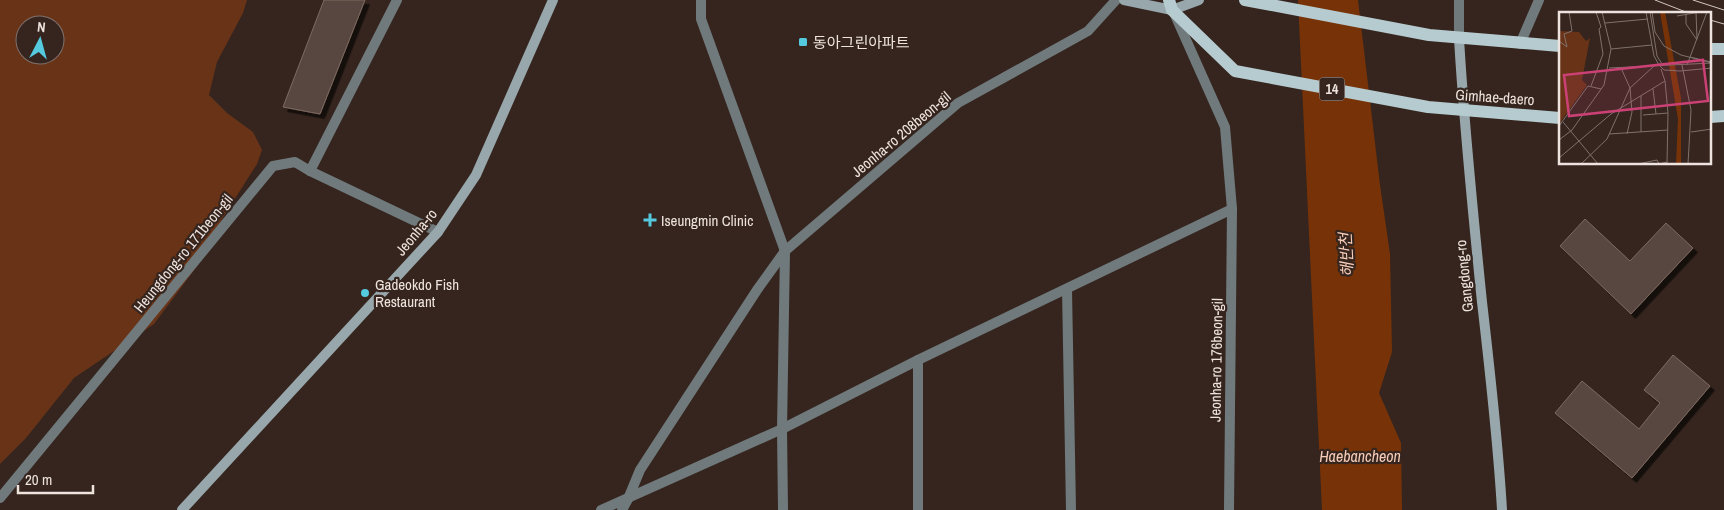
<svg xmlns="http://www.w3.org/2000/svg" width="1724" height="510" font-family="'Archivo Narrow','Noto Sans KR',sans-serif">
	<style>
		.green { fill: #683317; fill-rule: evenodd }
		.water { fill: #773307 }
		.building { fill: #59473f; stroke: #7d6a61; filter: url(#shadow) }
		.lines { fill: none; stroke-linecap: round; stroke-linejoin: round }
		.lane { stroke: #707a7c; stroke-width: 10 }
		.street { stroke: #707a7c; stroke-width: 10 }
		.secondary { stroke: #97a7ab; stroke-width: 10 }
		.primary { stroke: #b6cbcf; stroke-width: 12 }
		.tram { stroke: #d4c8c3; stroke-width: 1 }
		.poi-dot { fill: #55cadf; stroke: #35251e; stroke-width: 2 }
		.labels { text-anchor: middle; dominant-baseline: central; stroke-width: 4.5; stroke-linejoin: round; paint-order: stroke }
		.shield { fill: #35251e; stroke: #b6aaa4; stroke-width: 1 }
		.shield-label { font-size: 14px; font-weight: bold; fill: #eee3de }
		.poi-label { font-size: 15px; fill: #eee3de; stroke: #35251e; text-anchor: start }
		.street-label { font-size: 15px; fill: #eee3de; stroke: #35251e }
		.water-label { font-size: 16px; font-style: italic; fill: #f7cdb9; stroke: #35251e }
		.inset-road { fill: none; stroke: #7f716b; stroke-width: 1 }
		.view { fill: #cb4175; fill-opacity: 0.15; stroke: #cb4175; stroke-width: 2.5 }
		.inset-edge { fill: none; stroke: #eee3de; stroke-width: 2.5 }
	</style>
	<defs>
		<filter id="shadow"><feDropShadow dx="4.5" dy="4.5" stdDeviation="0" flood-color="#0009"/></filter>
	</defs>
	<rect width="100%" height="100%" fill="#35251e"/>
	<!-- green -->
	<path class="green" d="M0,0H247L243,13L217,62L209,95L227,113L253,132L262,150L257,164L222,219L198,265L154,324L74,378L26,438L0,464ZM25,25H55V55H25Z"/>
	<!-- water -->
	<path class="water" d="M1298,0H1358L1380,185L1390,254L1392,352L1379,393L1401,443L1402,510H1322Z"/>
	<!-- building -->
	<g class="building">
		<path d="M324,0H365L320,114L283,107Z"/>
		<path d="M1585,219L1630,261L1666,223L1693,248L1631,314L1560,246Z"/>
		<path d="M1673,355L1710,386L1632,478L1555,413L1582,381L1639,429L1660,403L1644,390Z"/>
	</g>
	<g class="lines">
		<!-- lane -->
		<path class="lane" d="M1459,0V38"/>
		<!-- street -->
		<g class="street">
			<path d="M701,0V19L785,251L782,429L783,510"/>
			<path d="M1175,15L1225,127L1232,209L1229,510"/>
			<path d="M1520,44L1539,0"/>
			<path d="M310,171L397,0"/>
			<path d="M1067,289L1071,510"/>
			<path d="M0,498L273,166L295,162L310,171L438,232"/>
			<path d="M601,510L782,429L918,360L1232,209"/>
			<path d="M622,510L628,499L640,470L757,290L785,251L958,103L1088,31L1116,0"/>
			<path d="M918,510V360"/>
		</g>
		<!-- secondary -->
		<g class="secondary">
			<path d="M1124,0L1172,10L1199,0"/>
			<path d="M1459,38C1464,126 1473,214 1482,302C1490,371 1498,440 1502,510"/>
			<path d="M182,510L438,232L476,175L553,0"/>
		</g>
		<!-- primary -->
		<g class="primary">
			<path d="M1169,0L1172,10L1235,71L1428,107L1560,118"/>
			<path d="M1245,0L1429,35L1560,46"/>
			<path d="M1710,49H1724"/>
			<path d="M1710,117L1724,116"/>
		</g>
		<!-- tram -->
		<g class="tram">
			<path d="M1655,0L1691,14"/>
			<path d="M1693,0L1724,10"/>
			<path d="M1710,20L1724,24"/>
		</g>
	</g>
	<!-- markers -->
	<g class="poi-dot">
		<rect x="798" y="37" width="10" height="10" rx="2.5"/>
		<path d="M647.5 212.5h5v5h5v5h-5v5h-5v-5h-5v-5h5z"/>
		<circle cx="365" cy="293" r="5"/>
	</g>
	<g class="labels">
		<!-- shield labels -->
		<rect class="shield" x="1319.5" y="77.5" width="25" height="23" rx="4"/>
		<g class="shield-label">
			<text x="1332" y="89">14</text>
		</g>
		<!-- poi labels -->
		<g class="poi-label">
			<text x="813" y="42">동아그린아파트</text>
			<text x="661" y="220">Iseungmin Clinic</text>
			<text x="375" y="284">Gadeokdo Fish<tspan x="375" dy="17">Restaurant</tspan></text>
		</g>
		<!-- street labels -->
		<g class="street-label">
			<text transform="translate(1495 97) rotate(4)">Gimhae-daero</text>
			<text transform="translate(901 134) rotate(-40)">Jeonha-ro 208beon-gil</text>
			<text transform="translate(416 232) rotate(-50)">Jeonha-ro</text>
			<text transform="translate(183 253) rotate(-51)">Heungdong-ro 171beon-gil</text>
			<text transform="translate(1464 276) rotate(-96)">Gangdong-ro</text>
			<text transform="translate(1216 360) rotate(-89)">Jeonha-ro 176beon-gil</text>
		</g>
		<!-- water labels -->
		<g class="water-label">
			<text transform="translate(1346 255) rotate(-93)">해반천</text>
			<text x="1360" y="456">Haebancheon</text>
		</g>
	</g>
	<!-- overview -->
	<g transform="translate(1559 12)">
		<rect width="152" height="152" fill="#35251e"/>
		<path d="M0,19L20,20L27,29L31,26L23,68L28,73L0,112Z" fill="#683317"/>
		<path d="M101,0H106L122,86V152H117L119,107Z" fill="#773307"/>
		<path class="inset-road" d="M87,0L95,44L100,53L105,58L121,59L153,56M91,0L98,44L103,52M93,0L96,20L105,34L122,43L153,51M137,0L138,27M127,2V12L138,28M118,4L141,0M46,11L89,7M0,29L8,35L5,22L13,19L10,0M52,37L93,33M131,45L152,50M123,53L132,98L129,152M128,53L148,0M50,56L153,51M62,56L71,76L73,100L68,122M102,57L106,69L109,101L108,152M32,74L44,42L40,17L42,15L37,0M94,77L97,102M84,103L109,101M4,110L39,152M0,114L29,74L42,77M82,120V84M132,120L153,117M50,122L109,118M0,128L13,118L45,73L52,37L43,0M0,146L52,102L106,69M22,152L48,127L71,76L95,54M79,152L98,148L100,152L108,150"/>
		<path class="view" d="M144,48L149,89L10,104L5,63Z"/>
		<rect width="152" height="152" class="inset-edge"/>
	</g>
	<!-- north arrow -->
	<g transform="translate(40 40) rotate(6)"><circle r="24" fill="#35251e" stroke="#7f716b"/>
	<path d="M0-4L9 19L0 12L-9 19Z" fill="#55cadf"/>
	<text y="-8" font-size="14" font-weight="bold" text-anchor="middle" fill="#eee3de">N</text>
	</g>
	<!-- scale -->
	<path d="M18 485v8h75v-8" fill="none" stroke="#eee3de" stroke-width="2.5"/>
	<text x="25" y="485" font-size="15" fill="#eee3de" stroke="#35251e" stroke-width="4" paint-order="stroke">20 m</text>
</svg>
